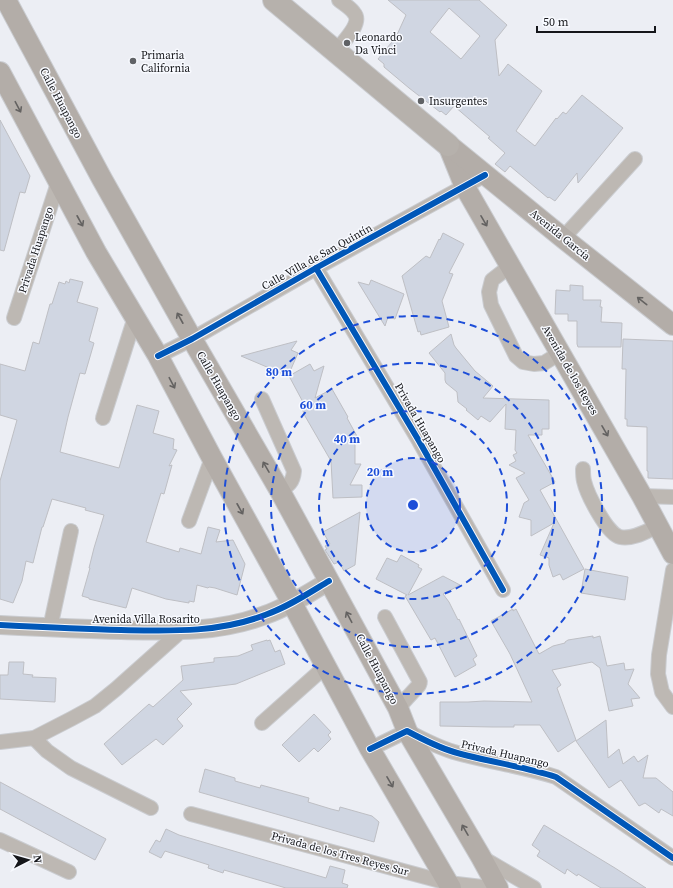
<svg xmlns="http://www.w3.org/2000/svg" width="673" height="888" font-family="'Source Serif 4',serif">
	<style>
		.building { fill: #d0d6e2; stroke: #bebfc4; fill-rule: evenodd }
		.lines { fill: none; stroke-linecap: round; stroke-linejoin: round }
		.minor-casing { stroke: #caccd0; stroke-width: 16 }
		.tertiary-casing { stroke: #caccd0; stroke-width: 20 }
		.secondary-casing { stroke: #caccd0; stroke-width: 22 }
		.primary-casing { stroke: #caccd0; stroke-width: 24 }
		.minor { stroke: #bdb8b3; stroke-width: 14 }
		.tertiary { stroke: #bdb8b3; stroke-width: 18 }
		.secondary { stroke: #b3ada8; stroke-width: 20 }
		.primary { stroke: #b6b1ac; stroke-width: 22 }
		.cycleway-casing { stroke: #f8faff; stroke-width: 8 }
		.cycleway { stroke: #0057b8; stroke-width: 6 }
		.oneway { stroke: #646261 }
		.ring { fill: none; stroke: #1d4ed8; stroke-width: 2; stroke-dasharray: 7 5 }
		.poi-dot { fill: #606266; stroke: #f8faff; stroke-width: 1.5 }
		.labels { text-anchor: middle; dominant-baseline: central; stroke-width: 3; stroke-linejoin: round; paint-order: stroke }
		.poi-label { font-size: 11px; fill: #15161a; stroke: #f8faff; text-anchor: start }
		.street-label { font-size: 11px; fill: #15161a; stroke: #f8faff }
		.centre { fill: #1d4ed8; stroke: #f8faff; stroke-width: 2 }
		.ring-label { font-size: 12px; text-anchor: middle; font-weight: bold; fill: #1d4ed8; stroke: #f8faff; stroke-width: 3; stroke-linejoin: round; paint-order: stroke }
	</style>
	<rect width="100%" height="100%" fill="#eceef4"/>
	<!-- building -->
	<g class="building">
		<path d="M388,0H479L507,25L495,40L499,76L508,64L542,91L516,131L535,146L556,118L557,119L563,112L566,114L582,95L623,128L578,183L577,173L555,201L549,197L548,198L510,166L505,172L495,164L505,153L488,138L490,137L454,106L446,115L441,111L440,112L409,88L384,67V64L378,59L396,37L406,15ZM449,8L480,36L461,59L430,32Z"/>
		<path d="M0,120L30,176L25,193L20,192L4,251L0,250Z"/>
		<path d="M443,233L464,244L449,273L453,274L442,301L449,327L421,335L420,331L418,332L402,276L426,256L430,258L439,239L440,240Z"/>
		<path d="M70,279L83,282L77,302L98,308L89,341L94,343L85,374L80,373L68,417L60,452L119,468L137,405L159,411L153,433L174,439L173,449L177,450L169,466L172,465L164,494L161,493L146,542L179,552L180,548L201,554L208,527L220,530L216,542L233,540L245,564L237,595L215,588L209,587L208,588L197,585L194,602L189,601V603L166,599L132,588L126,608L89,599V598L82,596L90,568H89L94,548L104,515L85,510L86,508L52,499L43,527H42L33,563L26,561L22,581L13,603L0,599V481L17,420L0,415V364L25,371L33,342L39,344L50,304H52L59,282L65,284L66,281L69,283Z"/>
		<path d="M371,280L404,294L395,319L388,317L385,326L358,282L369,285Z"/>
		<path d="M570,285L583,286V300H601L600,307H602L601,322L622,323L621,347H578L577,344V321H568V314H555L556,290L570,291Z"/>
		<path d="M451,334L454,345L456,348L475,371L493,386L483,398L549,400V429H542V435H528L555,482L540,490L584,569L563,580L560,574L553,577L549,565V558L540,555L554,523L531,536V520L519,517L524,503L529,500L516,478L525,473L509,465L516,461L513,455L517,453L515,450L516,430L505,429L506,404L490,422L481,416L478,420L466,410L467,409L458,402L457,392L446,383L445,380V373L429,353Z"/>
		<path d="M623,339L673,341V479L648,478V471H647V427L627,426V419H625L626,369H622Z"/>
		<path d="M297,341L291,350L298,353L288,376L241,356Z"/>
		<path d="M310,364L314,371L324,366L315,398L332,389L348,417L347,418L358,438L352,441L355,445V464H361L350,485H362V497L333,498L331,461L305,416L301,406L304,404L289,376Z"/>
		<path d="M360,512L355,565L344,571L339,562L334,564L325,550L327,549L325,546L330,544L323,532Z"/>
		<path d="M401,555L419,565L418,567L422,569L408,595L443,576L460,585L443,594L449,602L458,620L459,619L477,656L473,659L476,665L455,677L435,638L431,640L405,596L407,595L376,579L387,558L397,562Z"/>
		<path d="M585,569L628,577L625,600L581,593Z"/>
		<path d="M513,609V611L516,609L539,654L553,646L565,643V642L568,640L593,636V638L600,636L607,666L624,663L625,670L634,669L628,684L640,698L631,699L633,706L609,711L600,668L592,662L552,670L561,685L557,688L576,740L558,752L540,725H514V727H493L440,726V702H468L484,701L532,702L510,654L491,621Z"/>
		<path d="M267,640V641L270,640L275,652L280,650L285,664L236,684L180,691L192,704L177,719L183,726L163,745L156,739L122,765L104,744L149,704L153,707L183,680L181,666L214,662V658L238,656L253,650L251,645Z"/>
		<path d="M9,662H24L23,674L33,675L32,677L56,678L55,702L0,699V675H8Z"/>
		<path d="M314,714L331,732L328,735L331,739L318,752L314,748L299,762L282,745Z"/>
		<path d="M606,720L608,758L619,749L623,764L634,756L638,762L648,755L643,778H656L673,792V816L661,809L659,813L645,803L639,806L621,780L609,788L576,741Z"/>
		<path d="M205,769L235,778V781L260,788L261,785L309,798L308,802L331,809L339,811L340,807L372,816L379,822L374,842L199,792Z"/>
		<path d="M0,782L106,839L95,860L0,809Z"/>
		<path d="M544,825L615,868L646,888H601L578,874L577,876L567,869L565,874L537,856L540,851L532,845Z"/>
		<path d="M166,829L179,835L326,878L330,866L345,870L342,883L348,885L347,888H286L224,870L223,873L208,868L209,865L165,851L161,858L149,852L156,840L160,842Z"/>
	</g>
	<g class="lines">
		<defs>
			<g id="minor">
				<path d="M336,51C343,42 363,23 354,13C351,8 344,4 339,0"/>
				<path d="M563,238L635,159"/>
				<path d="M510,266L492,280L489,292L491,305L516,356L523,362L534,364L544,363L560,353"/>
				<path d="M316,268L419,441L503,590"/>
				<path d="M14,318L58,183"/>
				<path d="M158,356L192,339L316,268L485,175"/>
				<path d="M262,399L294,471C293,482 289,485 280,491"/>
				<path d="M103,418L135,317"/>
				<path d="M583,469C583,473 583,477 584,481C587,494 607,534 620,537C632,540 647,531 658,526"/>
				<path d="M642,496L673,497"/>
				<path d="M189,521L212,458"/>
				<path d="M673,570L659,655L658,674L662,692L673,707"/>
				<path d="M385,617L420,682L419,685L398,708"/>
				<path d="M50,628L71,531"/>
				<path d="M262,723L326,666"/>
				<path d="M34,738L47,751L71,768L151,808"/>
				<path d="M0,742L34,738L71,719L95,706L116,689L181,631"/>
				<path d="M370,749L407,731C422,739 437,747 454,752C488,762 523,766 556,777L673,858"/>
				<path d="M191,814L448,883L491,888"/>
				<path d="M0,840L69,872"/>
				<path d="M481,857L534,888"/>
			</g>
			<path id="tertiary" d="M0,625C40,627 81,629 121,630C170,631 219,633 265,615C288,607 309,593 329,581"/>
			<g id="secondary">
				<path d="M6,0L102,179L192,339L280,491L329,581L398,708L407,731L481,857L498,888"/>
				<path d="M0,72L96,252L158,356L212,458L292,603L370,749L451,888"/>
				<path d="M448,145L465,187L642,496L673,554"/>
				<path d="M450,146L563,238L673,325"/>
			</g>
			<path id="primary" d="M274,0L448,145"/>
		</defs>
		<!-- minor casing -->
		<use href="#minor" class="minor-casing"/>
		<!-- tertiary casing -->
		<use href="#tertiary" class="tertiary-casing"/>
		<!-- secondary casing -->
		<use href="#secondary" class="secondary-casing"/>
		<!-- primary casing -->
		<use href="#primary" class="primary-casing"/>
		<!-- minor -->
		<use href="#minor" class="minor"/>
		<!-- tertiary -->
		<use href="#tertiary" class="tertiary"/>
		<!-- secondary -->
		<use href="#secondary" class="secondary"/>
		<!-- primary -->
		<use href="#primary" class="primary"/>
		<defs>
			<g id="cycleway">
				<path d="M316,268L419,441L503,590"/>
				<path d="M158,356L192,339L316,268L485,175"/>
				<path d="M0,625C40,627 81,629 121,630C170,631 219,633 265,615C288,607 309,593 329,581"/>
				<path d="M370,749L407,731C422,739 437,747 454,752C488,762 523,766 556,777L673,858"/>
			</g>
		</defs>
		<!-- cycleway casing -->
		<use href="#cycleway" class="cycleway-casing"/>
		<!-- cycleway -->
		<use href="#cycleway" class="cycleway"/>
	</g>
	<!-- one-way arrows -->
	<defs><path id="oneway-shaft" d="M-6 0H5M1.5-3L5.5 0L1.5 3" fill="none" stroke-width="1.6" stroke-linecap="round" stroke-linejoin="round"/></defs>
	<g class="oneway">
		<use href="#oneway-shaft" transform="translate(18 107) rotate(62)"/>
		<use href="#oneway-shaft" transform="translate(80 221) rotate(61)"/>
		<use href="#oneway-shaft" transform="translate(484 221) rotate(60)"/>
		<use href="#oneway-shaft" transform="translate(642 301) rotate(-142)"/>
		<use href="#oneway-shaft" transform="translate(180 318) rotate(-119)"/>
		<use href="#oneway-shaft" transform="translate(172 383) rotate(62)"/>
		<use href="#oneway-shaft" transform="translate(605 431) rotate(60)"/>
		<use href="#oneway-shaft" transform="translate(266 467) rotate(-120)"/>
		<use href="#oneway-shaft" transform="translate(240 509) rotate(61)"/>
		<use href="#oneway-shaft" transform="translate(349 617) rotate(-118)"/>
		<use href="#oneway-shaft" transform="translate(390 782) rotate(60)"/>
		<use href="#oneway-shaft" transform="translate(465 830) rotate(-120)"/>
	</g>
	<!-- distance rings -->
	<circle cx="413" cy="505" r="47" fill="#1d4ed8" fill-opacity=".12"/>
	<g class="ring">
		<circle cx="413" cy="505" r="47"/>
		<circle cx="413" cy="505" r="94"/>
		<circle cx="413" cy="505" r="142"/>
		<circle cx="413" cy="505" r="189"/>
	</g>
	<!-- markers -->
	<g class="poi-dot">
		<circle cx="347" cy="43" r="4"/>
		<circle cx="133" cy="61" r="4"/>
		<circle cx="421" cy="101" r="4"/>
	</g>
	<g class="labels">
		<!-- poi labels -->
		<g class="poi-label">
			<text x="355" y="37">Leonardo<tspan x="355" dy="13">Da Vinci</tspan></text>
			<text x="141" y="55">Primaria<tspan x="141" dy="13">California</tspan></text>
			<text x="429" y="101">Insurgentes</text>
		</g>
		<!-- street labels -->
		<g class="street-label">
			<text transform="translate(61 103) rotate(62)">Calle Huapango</text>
			<text transform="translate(560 235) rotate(39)">Avenida García</text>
			<text transform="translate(36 250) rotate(-72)">Privada Huapango</text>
			<text transform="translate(317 257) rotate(-29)">Calle Villa de San Quintín</text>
			<text transform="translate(570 370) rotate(60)">Avenida de los Reyes</text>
			<text transform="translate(219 386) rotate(60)">Calle Huapango</text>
			<text transform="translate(420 423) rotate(60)">Privada Huapango</text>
			<text x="146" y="619">Avenida Villa Rosarito</text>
			<text transform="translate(377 669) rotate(62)">Calle Huapango</text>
			<text transform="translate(505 754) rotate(13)">Privada Huapango</text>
			<text transform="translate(340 854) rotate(15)">Privada de los Tres Reyes Sur</text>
		</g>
	</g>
	<circle cx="413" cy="505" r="6" class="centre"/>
	<g class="ring-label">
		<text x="279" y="376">80 m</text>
		<text x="313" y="409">60 m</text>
		<text x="347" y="443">40 m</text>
		<text x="380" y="476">20 m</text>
	</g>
	<!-- north arrow -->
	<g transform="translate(28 860) rotate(84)" stroke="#f8faff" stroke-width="3" paint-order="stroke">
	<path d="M0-3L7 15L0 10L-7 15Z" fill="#15161a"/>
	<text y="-6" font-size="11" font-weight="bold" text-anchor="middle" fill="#15161a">N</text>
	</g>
	<!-- scale -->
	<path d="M537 26v6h118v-6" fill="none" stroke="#15161a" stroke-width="2"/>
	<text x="543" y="26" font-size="12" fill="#15161a" stroke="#f8faff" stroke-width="3" paint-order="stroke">50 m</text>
</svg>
